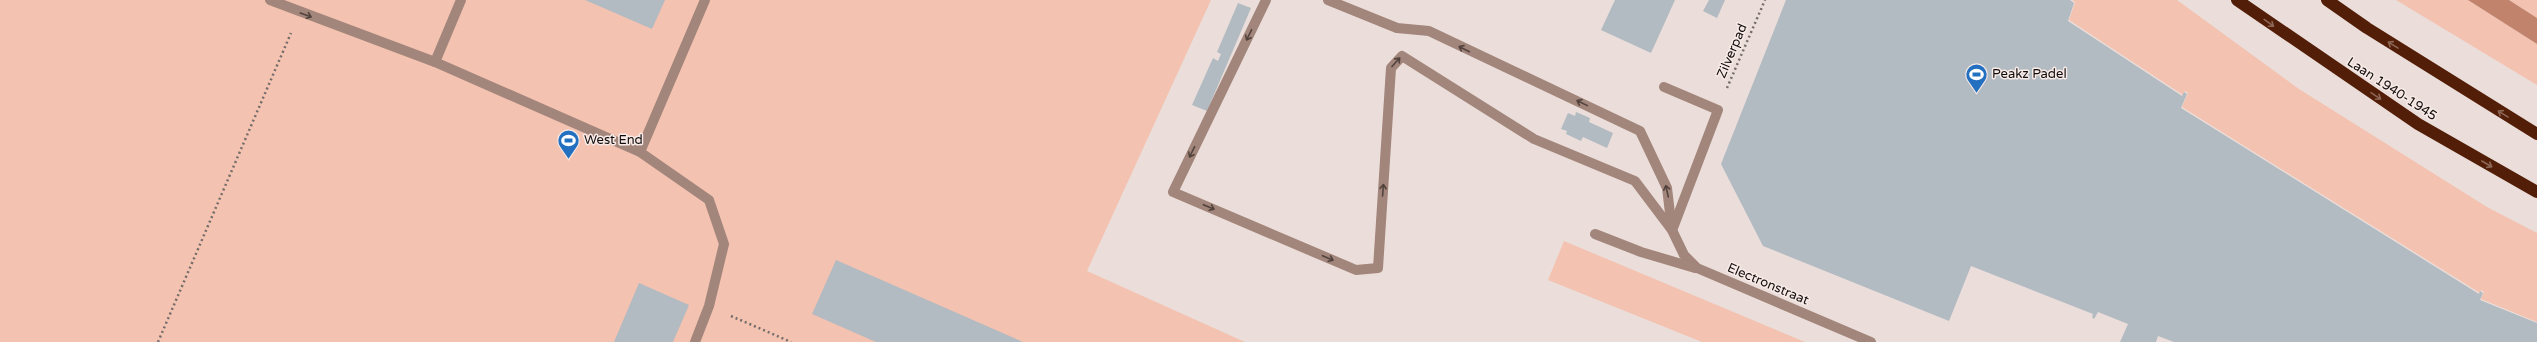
<svg xmlns="http://www.w3.org/2000/svg" width="2537" height="342" font-family="'Varela Round',sans-serif">
	<style>
		.green { fill: #f3c2b0 }
		.water { fill: #c2836c }
		.building { fill: #b2bac2 }
		.lines { fill: none; stroke-linecap: round; stroke-linejoin: round }
		.path { stroke: #756d6a; stroke-width: 2.5; stroke-dasharray: 2 3; stroke-linecap: butt }
		.minor { stroke: #a2857b; stroke-width: 10 }
		.highway { stroke: #531e08; stroke-width: 12 }
		.oneway { stroke: #52433e }
		.oneway2 { stroke: #8d6656 }
		.labels { text-anchor: middle; dominant-baseline: central; stroke-width: 3; stroke-linejoin: round; paint-order: stroke }
		.street-label { font-size: 13px; fill: #110d0c; stroke: #f8ebe7 }
		.poi-label { font-size: 13px; fill: #110d0c; stroke: #f8ebe7; text-anchor: start }
	</style>
	<rect width="100%" height="100%" fill="#ebdeda"/>
	<!-- green -->
	<g class="green">
		<path d="M0,0H1211L1087,271L1245,342H0Z"/>
		<path d="M2072,0H2177L2299,89L2487,207L2537,233V322L2481,299L2484,292L2481,290L2480,293L2182,107L2188,93L2185,91L2183,95L2069,20L2075,2Z"/>
		<path d="M2396,0H2468L2537,44V85Z"/>
		<path d="M2509,0H2537V18Z"/>
		<path d="M1564,241L1805,342H1702L1548,280Z"/>
	</g>
	<!-- water -->
	<path class="water" d="M2468,0H2509L2537,18V44Z"/>
	<!-- building -->
	<g class="building">
		<path d="M585,0H665L652,29Z"/>
		<path d="M1615,0H1675L1651,53L1601,30Z"/>
		<path d="M1709,0H1725L1717,18L1703,11Z"/>
		<path d="M1786,0H2070L2074,3L2068,21L2182,96L2184,92L2187,94L2181,108L2479,294L2480,291L2483,293L2480,300L2537,323V342H2174L2158,336L2156,342H2120L2128,324L2098,312L2094,319L2092,317L2093,314L1971,266L1949,321L1763,246L1721,164Z"/>
		<path d="M1238,3L1251,8L1207,111L1192,105L1213,58L1218,61L1221,54L1217,52Z"/>
		<path d="M1576,112L1590,118L1589,122L1613,133L1607,148L1583,137L1581,141L1566,134L1567,131L1561,129L1568,113L1575,116Z"/>
		<path d="M836,260L1023,342H876L812,314Z"/>
		<path d="M639,283L689,305L673,342H614Z"/>
	</g>
	<g class="lines">
		<!-- path -->
		<g class="path">
			<path d="M1727,88L1765,0"/>
			<path d="M731,316L791,342"/>
			<path d="M158,342L291,33"/>
		</g>
		<!-- minor -->
		<g class="minor">
			<path d="M270,0L435,62L640,152L709,200L724,244L709,306L695,342"/>
			<path d="M1266,0L1173,192L1356,270L1378,268L1391,68L1402,56L1534,139L1635,181L1672,230L1684,255L1697,268L1871,342"/>
			<path d="M1328,0L1397,28L1429,31L1640,131L1667,188L1672,230"/>
			<path d="M435,62L461,0"/>
			<path d="M1664,87L1718,110L1673,228"/>
			<path d="M640,152L705,0"/>
			<path d="M1595,234L1641,252L1695,268"/>
		</g>
		<!-- highway -->
		<g class="highway">
			<path d="M2237,0L2418,124L2537,192"/>
			<path d="M2327,0L2367,28L2537,134"/>
		</g>
	</g>
	<!-- one-way arrows -->
	<defs><path id="oneway-shaft" d="M-6 0H5M1.5-3L5.5 0L1.5 3" fill="none" stroke-width="1.6" stroke-linecap="round" stroke-linejoin="round"/></defs>
	<g class="oneway">
		<use href="#oneway-shaft" transform="translate(306 15) rotate(20)"/>
		<use href="#oneway-shaft" transform="translate(1249 35) rotate(116)"/>
		<use href="#oneway-shaft" transform="translate(1464 49) rotate(-153)"/>
		<use href="#oneway-shaft" transform="translate(1396 62) rotate(-48)"/>
		<use href="#oneway-shaft" transform="translate(1582 103) rotate(-154)"/>
		<use href="#oneway-shaft" transform="translate(1192 152) rotate(116)"/>
		<use href="#oneway-shaft" transform="translate(1383 190) rotate(-86)"/>
		<use href="#oneway-shaft" transform="translate(1667 191) rotate(-102)"/>
		<use href="#oneway-shaft" transform="translate(1209 207) rotate(23)"/>
		<use href="#oneway-shaft" transform="translate(1328 258) rotate(23)"/>
	</g>
	<g class="oneway2">
		<use href="#oneway-shaft" transform="translate(2269 23) rotate(36)"/>
		<use href="#oneway-shaft" transform="translate(2393 45) rotate(-148)"/>
		<use href="#oneway-shaft" transform="translate(2376 96) rotate(34)"/>
		<use href="#oneway-shaft" transform="translate(2503 114) rotate(-148)"/>
		<use href="#oneway-shaft" transform="translate(2487 164) rotate(30)"/>
	</g>
	<!-- icons -->
	<defs>
		<symbol id="stadium-pin" viewBox="-11 -11 22 30"><path d="M0 17L-7.5 6A9.5 9.5 0 1 1 7.5 6Z" fill="#2470c0" stroke="#f8ebe7"/><path d="M0-5a6.5 5 0 1 0 0 10a6.5 5 0 1 0 0-10ZM-3.5-1.8h7v3.6h-7Z" fill="#fff"/></symbol>
	</defs>
	<g fill-rule="evenodd">
		<use href="#stadium-pin" x="1964" y="62" width="25" height="34"/>
		<use href="#stadium-pin" x="556" y="128" width="25" height="34"/>
	</g>
	<g class="labels">
		<!-- street labels -->
		<g class="street-label">
			<text transform="translate(1732 51) rotate(-67)">Zilverpad</text>
			<text transform="translate(2392 89) rotate(33)">Laan 1940-1945</text>
			<text transform="translate(1768 284) rotate(23)">Electronstraat</text>
		</g>
		<!-- poi labels -->
		<g class="poi-label">
			<text x="1992" y="74">Peakz Padel</text>
			<text x="584" y="140">West End</text>
		</g>
	</g>
</svg>
